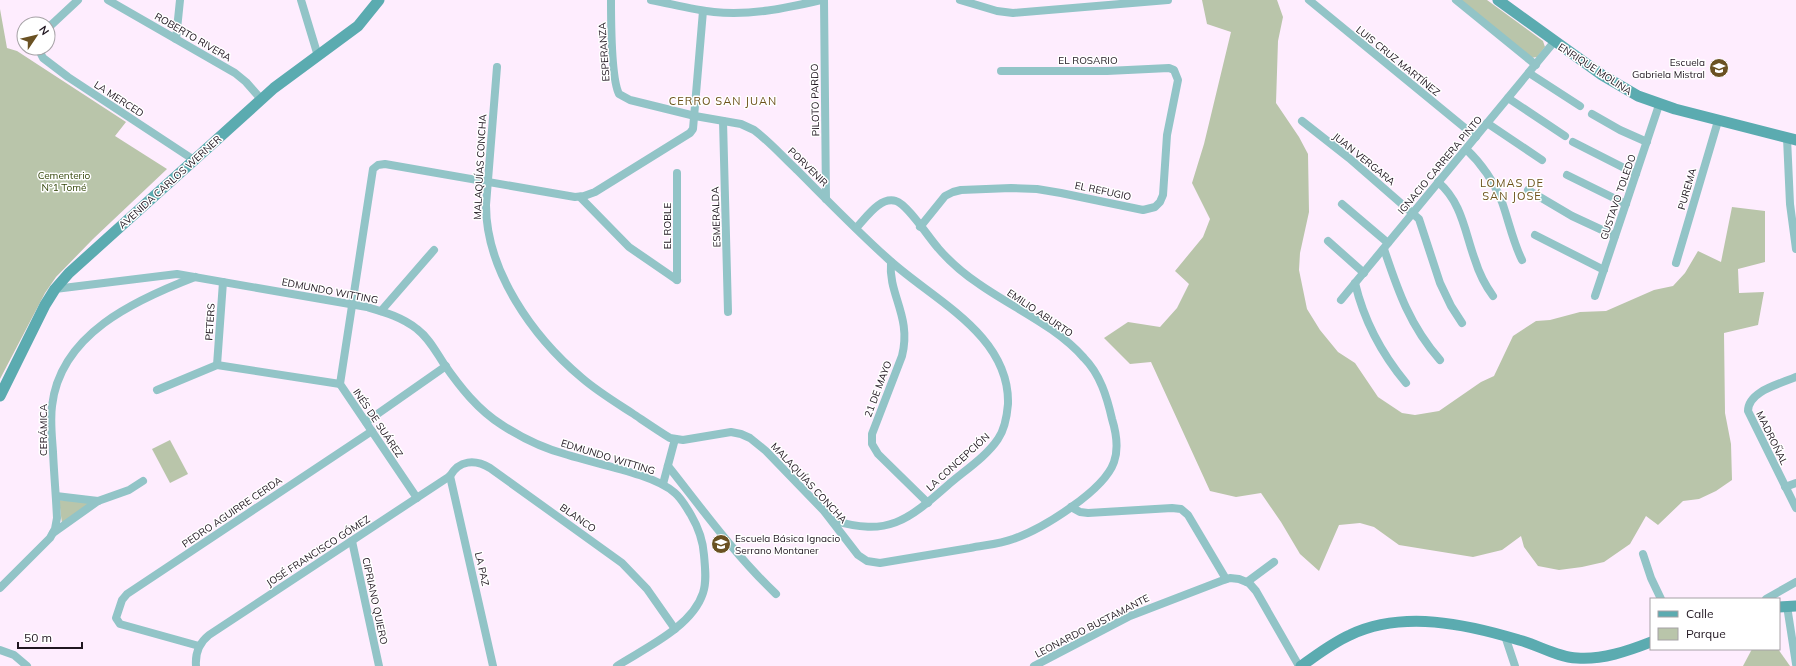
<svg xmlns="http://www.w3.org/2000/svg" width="1796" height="666" font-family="Mulish,sans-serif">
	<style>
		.green { fill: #b9c5aa }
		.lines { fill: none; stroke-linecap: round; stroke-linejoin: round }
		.street { stroke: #92c4c7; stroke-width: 8 }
		.secondary { stroke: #5babb0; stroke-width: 11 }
		.labels { text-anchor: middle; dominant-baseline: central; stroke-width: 3; stroke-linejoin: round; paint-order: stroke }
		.street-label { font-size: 10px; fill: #201620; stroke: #fff }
		.poi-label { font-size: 10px; fill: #201620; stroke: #fff; text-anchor: end }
		.park-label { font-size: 10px; fill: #324508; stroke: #fff }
		.neighbourhood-label { font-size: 11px; letter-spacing: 1px; fill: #6b5018; stroke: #fff }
	</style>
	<rect width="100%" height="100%" fill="#feedfe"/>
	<!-- green -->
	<g class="green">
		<path d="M1202,0H1277L1283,17L1278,41L1276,103L1299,137L1308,154L1309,212L1300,253L1299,270L1307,309L1320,330L1338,352L1355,363L1378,397L1402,413L1415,415L1439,411L1481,382L1494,376L1513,336L1536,321L1550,320L1580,312L1606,311L1654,290L1673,286L1685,273L1698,251L1721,262L1732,207L1765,211V262L1738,269L1739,293L1764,292L1758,325L1724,333L1725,413L1731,444L1732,480L1716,491L1699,499L1683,501L1658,525L1646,516L1630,544L1604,562L1582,567L1559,570L1538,566L1524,547L1521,536L1502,550L1473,557L1399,545L1374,527L1360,523L1339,525L1319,571L1300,554L1281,522L1261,493L1236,497L1210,491L1151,362L1130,364L1104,338L1128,322L1160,327L1177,308L1189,284L1175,271L1203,237L1210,219L1192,183L1204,144L1231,32L1207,24Z"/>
		<path d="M1460,0H1487L1543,41L1545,47L1537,57L1531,58Z"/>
		<path d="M0,9L7,48L17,51L126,122L115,136L167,169L93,239L56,277L45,293L0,379Z"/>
		<path d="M170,440L188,474L170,483L152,449Z"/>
		<path d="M59,500L88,502L90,505L62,524Z"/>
		<path d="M1752,649H1778L1790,666H1743Z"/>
	</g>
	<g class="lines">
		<!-- street -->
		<g class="street">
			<path d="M108,0L235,73L246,82L261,99"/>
			<path d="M301,0L318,56"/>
			<path d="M611,0C611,20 611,78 619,94L630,100L695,116L741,124L754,130C770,142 783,157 797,170C826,199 855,229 886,257C929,298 1010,333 1008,404C1007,416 1005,429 998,439C986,457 964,471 948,485C907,521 888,537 832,520"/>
			<path d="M651,0C672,4 693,10 714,12C750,16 786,8 821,0"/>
			<path d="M824,0L826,199"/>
			<path d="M960,0L997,11L1013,13L1168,0"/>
			<path d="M1309,0L1476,137"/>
			<path d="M1456,0L1536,65"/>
			<path d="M48,28L78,0"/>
			<path d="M176,39L180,0"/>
			<path d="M38,48L43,58L68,77L194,160"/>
			<path d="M497,67L486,205C486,271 533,337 582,378C597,391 615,402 632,413C644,421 657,430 670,438L683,440L731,432L741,434L750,438L766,451L824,511L858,555L867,561L880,563C910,558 940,553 970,548C985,545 1000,544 1013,539C1042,529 1104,491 1114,462C1119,448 1116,432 1112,419C1107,397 1100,374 1084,358C1056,326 1013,308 979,284C964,274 950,262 938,248C929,238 907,204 896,201C880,196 866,218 856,228"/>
			<path d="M1529,73L1580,106"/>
			<path d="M1508,98L1565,136"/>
			<path d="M1592,114L1620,130L1647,142"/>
			<path d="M723,121L728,312"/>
			<path d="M1302,121L1349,158L1419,219L1440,283L1451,306L1462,323"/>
			<path d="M1487,123L1542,160"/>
			<path d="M1787,138L1790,204L1796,249"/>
			<path d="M1573,142L1636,174"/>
			<path d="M1466,149C1482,164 1494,182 1502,202C1509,222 1513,242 1522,260"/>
			<path d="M677,173V280"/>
			<path d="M1567,175L1626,204"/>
			<path d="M1438,182C1462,202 1465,233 1475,260C1479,273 1485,285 1493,296"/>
			<path d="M1528,190L1572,216L1615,236"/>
			<path d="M580,197L629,247L677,280"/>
			<path d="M1342,204L1388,243"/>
			<path d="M920,227L945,196L953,192L961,190L1011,188L1037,189L1061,193L1143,210L1155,207L1160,202L1163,195L1167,135L1178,80L1174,70L1169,68L1107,71H1001"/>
			<path d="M1535,235L1604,270"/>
			<path d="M1328,241L1364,273"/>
			<path d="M1384,249C1398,291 1410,326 1440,360"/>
			<path d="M891,262C888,295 912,316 902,356L872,434V444L878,454L928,503"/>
			<path d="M1676,263L1718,121"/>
			<path d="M1355,283C1364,321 1381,353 1406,383"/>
			<path d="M55,289L177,274L367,307C384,312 402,317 417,329C429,338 436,352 444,364C460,387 478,410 502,425C522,438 545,449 568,455C596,464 654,474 675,493C682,499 686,507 691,515C698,527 703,540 704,555C705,567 707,581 703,593C692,627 645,648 617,666"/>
			<path d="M1595,296L1659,105"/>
			<path d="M1341,300L1554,42"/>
			<path d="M381,311L434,250"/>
			<path d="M217,365L223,282"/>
			<path d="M1796,377C1780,384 1748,391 1748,411L1796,508"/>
			<path d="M157,390L217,365L340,384"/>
			<path d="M366,422L446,366"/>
			<path d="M668,466C703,510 735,555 776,594"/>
			<path d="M450,476L493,666"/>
			<path d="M663,484L675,439"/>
			<path d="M1785,487L1796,483"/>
			<path d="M56,496L98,501"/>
			<path d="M417,498L340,384L373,169L378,165L385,164L575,197L584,196L595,192L690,133L693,129L703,11"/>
			<path d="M1071,507L1080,512L1088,513L1172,508L1181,509L1188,515L1226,579"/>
			<path d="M53,533L98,501L129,490L143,481"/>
			<path d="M352,541L379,666"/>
			<path d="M1643,554L1651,578L1661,599"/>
			<path d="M1247,582L1274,562"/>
			<path d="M0,588L50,538L55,529L57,518C56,496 54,474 53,452C52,437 50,421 52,406C60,334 135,300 195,277"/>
			<path d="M1766,599L1796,582"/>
			<path d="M1787,606L1796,664"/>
			<path d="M1505,636L1515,666"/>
			<path d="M199,646L120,624L116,618L122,600L127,594L372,431"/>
			<path d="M0,650L14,655L27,666"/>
			<path d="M196,666C195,653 199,643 209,635L450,476C459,460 475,459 490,468L622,563L647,589L675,629"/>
			<path d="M1034,666L1130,616L1221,581L1230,578L1239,579L1249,583L1256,591L1299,666"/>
		</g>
		<!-- secondary -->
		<g class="secondary">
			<path d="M1498,0L1602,75L1638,96L1675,109L1796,140"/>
			<path d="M0,396L45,305L55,289L69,273L274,88L358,26L379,0"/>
			<path d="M1779,607L1796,606"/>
			<path d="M1301,666C1317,655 1332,643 1350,635C1403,610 1466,624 1519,640C1538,645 1557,657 1577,658C1602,660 1628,651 1651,642"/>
		</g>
	</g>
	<!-- icons -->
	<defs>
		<symbol id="school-disc" viewBox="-11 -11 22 22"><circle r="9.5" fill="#6a5122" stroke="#fff"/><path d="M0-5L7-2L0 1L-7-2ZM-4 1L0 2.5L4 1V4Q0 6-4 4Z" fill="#fff"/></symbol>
	</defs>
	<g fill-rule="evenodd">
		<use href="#school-disc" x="1708" y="57" width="22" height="22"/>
		<use href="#school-disc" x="710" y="533" width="22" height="22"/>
	</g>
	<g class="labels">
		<!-- street labels -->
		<g class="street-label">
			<text transform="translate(193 37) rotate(30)">ROBERTO RIVERA</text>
			<text transform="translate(604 52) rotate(-94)">ESPERANZA</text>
			<text x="1088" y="60">EL ROSARIO</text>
			<text transform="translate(1398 61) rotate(39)">LUIS CRUZ MARTÍNEZ</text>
			<text transform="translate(1595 69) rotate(33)">ENRIQUE MOLINA</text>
			<text transform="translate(119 99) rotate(33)">LA MERCED</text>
			<text transform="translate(815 100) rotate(-91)">PILOTO PARDO</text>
			<text transform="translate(1364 159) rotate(39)">JUAN VERGARA</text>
			<text transform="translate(1440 165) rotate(-50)">IGNACIO CARRERA PINTO</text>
			<text transform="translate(480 167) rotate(-87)">MALAQUÍAS CONCHA</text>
			<text transform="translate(808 167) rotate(44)">PORVENIR</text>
			<text transform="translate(170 182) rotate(-42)">AVENIDA CARLOS WERNER</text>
			<text transform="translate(1687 189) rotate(-74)">PUREMA</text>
			<text transform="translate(1103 191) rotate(12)">EL REFUGIO</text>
			<text transform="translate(1618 197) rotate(-71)">GUSTAVO TOLEDO</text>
			<text transform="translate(716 217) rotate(-92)">ESMERALDA</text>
			<text transform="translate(667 226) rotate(-90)">EL ROBLE</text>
			<text transform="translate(330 291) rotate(11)">EDMUNDO WITTING</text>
			<text transform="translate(1040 313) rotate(34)">EMILIO ABURTO</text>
			<text transform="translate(210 322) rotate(-86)">PETERS</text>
			<text transform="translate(878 389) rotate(-69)">21 DE MAYO</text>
			<text transform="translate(378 423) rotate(56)">INÉS DE SUÁREZ</text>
			<text transform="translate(43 430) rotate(-90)">CERÁMICA</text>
			<text transform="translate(1772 438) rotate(64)">MADROÑAL</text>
			<text transform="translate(608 457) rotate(17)">EDMUNDO WITTING</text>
			<text transform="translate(958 462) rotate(-42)">LA CONCEPCIÓN</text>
			<text transform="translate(809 483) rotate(47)">MALAQUÍAS CONCHA</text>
			<text transform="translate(232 512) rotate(-34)">PEDRO AGUIRRE CERDA</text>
			<text transform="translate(578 518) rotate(35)">BLANCO</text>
			<text transform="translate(318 551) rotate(-33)">JOSÉ FRANCISCO GÓMEZ</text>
			<text transform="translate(482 569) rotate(77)">LA PAZ</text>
			<text transform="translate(375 601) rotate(78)">CIPRIANO QUIERO</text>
			<text transform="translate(1092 626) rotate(-27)">LEONARDO BUSTAMANTE</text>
		</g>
		<!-- poi labels -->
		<g class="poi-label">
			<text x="1705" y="62">Escuela<tspan x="1705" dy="12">Gabriela Mistral</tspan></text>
			<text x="735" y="538" text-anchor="start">Escuela Básica Ignacio<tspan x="735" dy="12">Serrano Montaner</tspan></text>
		</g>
		<!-- park labels -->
		<g class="park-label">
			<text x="64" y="175">Cementerio<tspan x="64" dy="12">N°1 Tomé</tspan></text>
		</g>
		<!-- neighbourhood labels -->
		<g class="neighbourhood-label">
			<text x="723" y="101">CERRO SAN JUAN</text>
			<text x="1512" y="183">LOMAS DE<tspan x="1512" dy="13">SAN JOSÉ</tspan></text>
		</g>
	</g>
	<!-- legend -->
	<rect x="1650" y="598" width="130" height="52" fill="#ffffff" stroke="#a6a2a6"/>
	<rect x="1658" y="611" width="20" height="6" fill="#5babb0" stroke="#a6a2a6"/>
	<text x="1686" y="618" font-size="12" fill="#201620">Calle</text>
	<rect x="1658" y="628" width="20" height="12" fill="#b9c5aa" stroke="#a6a2a6"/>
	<text x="1686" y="638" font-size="12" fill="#201620">Parque</text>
	<!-- north arrow -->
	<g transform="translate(36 36) rotate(55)"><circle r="19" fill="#ffffff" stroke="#a6a2a6"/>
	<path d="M0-3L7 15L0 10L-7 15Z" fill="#6a5122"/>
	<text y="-6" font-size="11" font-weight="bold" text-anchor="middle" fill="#201620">N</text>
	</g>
	<!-- scale -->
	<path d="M18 642v6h64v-6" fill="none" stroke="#201620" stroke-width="2"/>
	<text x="24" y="642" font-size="12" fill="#201620" stroke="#ffffff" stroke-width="3" paint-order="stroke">50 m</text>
</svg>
